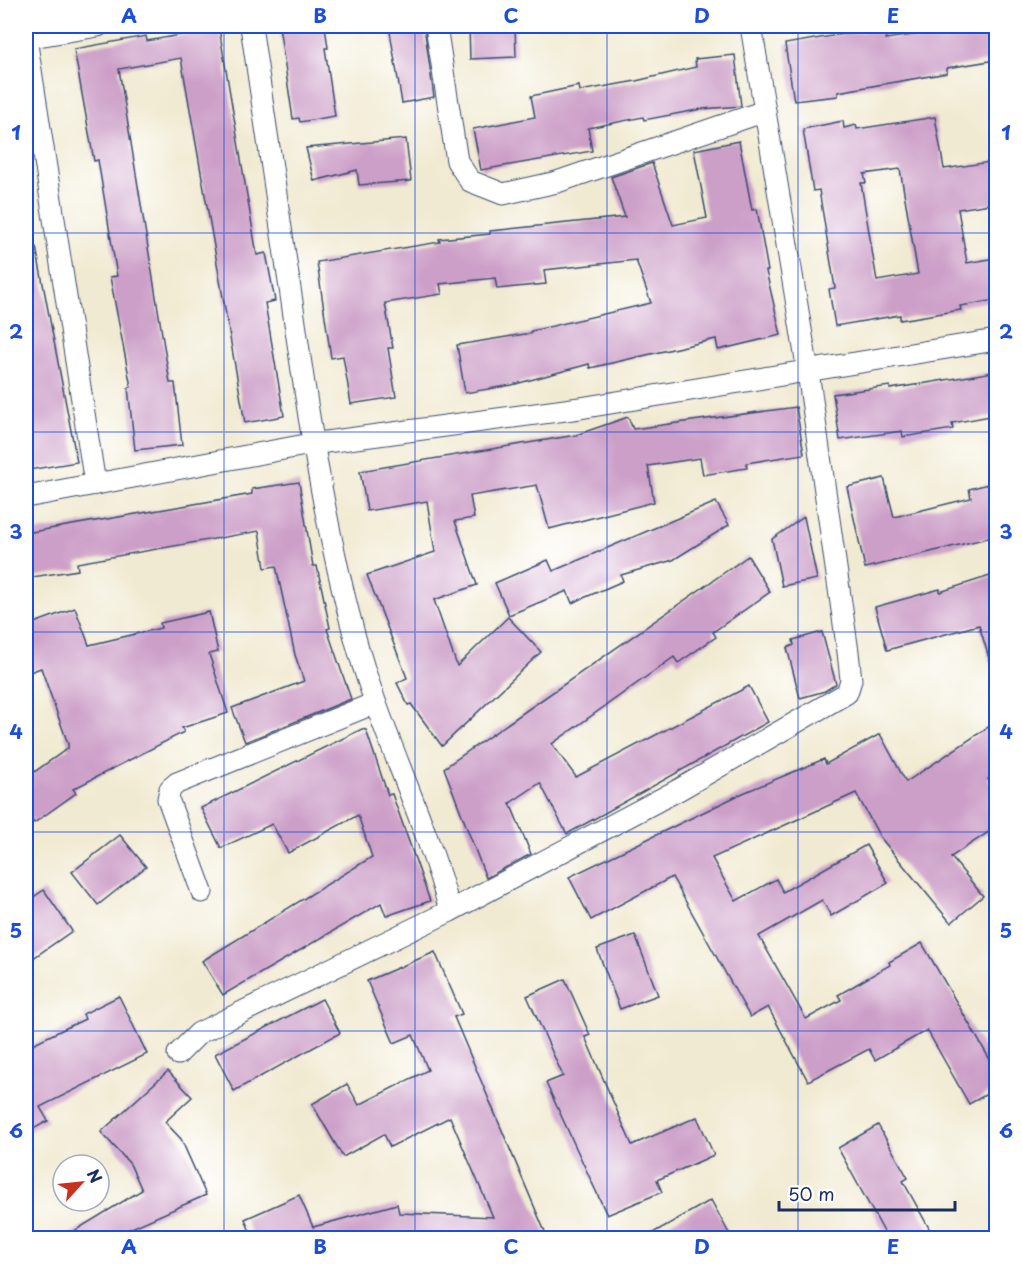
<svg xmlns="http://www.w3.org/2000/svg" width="1022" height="1264" font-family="'Playpen Sans',sans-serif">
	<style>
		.building { fill: #cc9fc8; fill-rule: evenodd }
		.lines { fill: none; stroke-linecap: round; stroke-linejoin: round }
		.minor-casing { stroke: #3b4b6f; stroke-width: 23 }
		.minor { stroke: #fff; stroke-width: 21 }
		.grid { fill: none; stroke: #1d4ed8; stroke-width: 1.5; stroke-opacity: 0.55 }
		.neatline { fill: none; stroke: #1d4ed8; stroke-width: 2 }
		.grid-label { font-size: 20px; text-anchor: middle; font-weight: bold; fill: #1d4ed8 }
	</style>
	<rect width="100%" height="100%" fill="#fff"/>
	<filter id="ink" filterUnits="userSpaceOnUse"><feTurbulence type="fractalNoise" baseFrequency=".0167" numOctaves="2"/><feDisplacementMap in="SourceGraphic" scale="12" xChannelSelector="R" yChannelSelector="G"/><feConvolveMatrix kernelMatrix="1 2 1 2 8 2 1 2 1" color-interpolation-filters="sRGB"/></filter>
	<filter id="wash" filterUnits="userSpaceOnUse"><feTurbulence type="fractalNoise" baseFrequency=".008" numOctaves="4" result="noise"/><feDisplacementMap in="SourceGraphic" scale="24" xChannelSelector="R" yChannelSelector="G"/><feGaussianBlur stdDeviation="1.35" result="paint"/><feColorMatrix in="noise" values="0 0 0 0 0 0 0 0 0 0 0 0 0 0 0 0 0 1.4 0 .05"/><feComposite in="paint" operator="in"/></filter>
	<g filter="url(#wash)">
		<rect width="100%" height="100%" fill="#f1ead2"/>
		<g id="blocks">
			<!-- building -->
			<g class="building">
				<path d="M279,26H325L328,48H325L335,116L300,122L299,118L293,119Z"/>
				<path d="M389,26H424L434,97L402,103Z"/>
				<path d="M469,26H515L516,57L470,59Z"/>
				<path d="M973,26H996V60L947,68V73L838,92V96L794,101L785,44L884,27L886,39Z"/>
				<path d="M219,28L257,255L266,253L275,301L265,303L284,416L245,423L181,58L119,69L170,383H175L182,445L135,450L128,388L131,387L110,277L117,276L98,160L94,161L74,49L146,36L147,41Z"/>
				<path d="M735,55L741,106L702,109L644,120L643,117L588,128L592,151L481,170L473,129L535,117L531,96L579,86L580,91L636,81L696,67L695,59Z"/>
				<path d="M935,117L944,169L996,161V203L958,209L967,263L996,258V300L960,306L961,310L900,320V315L835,326L829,289L835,288L819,190L813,191L803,129L843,121L844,128L856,125L857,129ZM900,169L918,274L877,281L861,183H866L864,174Z"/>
				<path d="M406,139L411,181L359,185L357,170L314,181L306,148Z"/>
				<path d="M739,141L752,210L757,209L768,271H766L781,335L718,350L716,339L590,368L589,364L512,385L465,393L457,345L531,333V331L651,303L636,260L544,270L546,284L497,289L495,278L440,284L442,294L385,303L393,348H388L396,397L351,404L343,356L331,358L317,262L440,242L439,239L490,234V231L625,217L611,177L652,163L673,225L707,218L694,150Z"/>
				<path d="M36,247L77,462L29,470L26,451V248Z"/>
				<path d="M993,372L996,415L952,423L953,429L903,437L902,431L840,440L833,394L890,386V389Z"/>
				<path d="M796,407L804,454L746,463L747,468L703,475L700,458L648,466L654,502L549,529L537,485L470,496L474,518L455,521L477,585L434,600L457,666L508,617L541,652L442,746L411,704L408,705L397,683L407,678L367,575L435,552L427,501L367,511L360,471L576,435L628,417L633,429Z"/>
				<path d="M884,478L894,517L971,498L969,489L996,482V536L865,568L847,487Z"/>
				<path d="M299,482L313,566H317L330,628L327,629L351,699L245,742L232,708L304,681L295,655L276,566L265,568L259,531L77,563L78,570L26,578V533L252,494V489Z"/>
				<path d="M716,502L729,525L673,560L621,575L623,581L572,603L567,591L509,615L495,583L548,560L553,571Z"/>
				<path d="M804,517L817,579L782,586L772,539Z"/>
				<path d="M748,556L770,592L713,632L716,637L678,663L674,657L552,744L576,777L749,686L768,722L567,834L540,783L510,803L531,854L486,878L444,768Z"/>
				<path d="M996,574V667L992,668L979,625L887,650L875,607L940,589V592Z"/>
				<path d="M75,608L89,645L161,628L160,623L209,612L218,652L209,654L228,713L182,728L184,732L73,789L76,793L34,823L26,812V778L68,748V744L41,668L30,672L26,661V626Z"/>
				<path d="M822,632L836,684L825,691L800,698L787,648L794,645L793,640Z"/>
				<path d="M996,722V774L988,779L996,791V827L951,857L983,896L951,923L880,837L856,793L712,858L736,901L776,879L783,892L866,845L888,883L831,916L822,900L759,936L806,1019L841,1000L838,995L890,965L889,962L922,943L996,1070V1089L969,1104L927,1030L875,1060L869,1049L808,1081L768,1007L750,1017L672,877L591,920L569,877L743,793L824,759L826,764L880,734L906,782Z"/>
				<path d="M362,729L366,730L388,795L392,794L430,901L386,916L381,903L223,995L202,961L372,857L358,815L288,853L272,824L221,848L201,808Z"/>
				<path d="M120,835L146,867L98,905L72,872Z"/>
				<path d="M44,890L72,931L26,963V902Z"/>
				<path d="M635,935L658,995L620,1009L597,949Z"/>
				<path d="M435,952L462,1014L454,1017L548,1239H253L245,1219L299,1195L313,1227L397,1204L399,1213L493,1217L450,1117L390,1147L384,1134L343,1157L312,1104L347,1084L359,1105L428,1070L413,1035L394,1043L367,981Z"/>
				<path d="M565,979L590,1035L585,1037L632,1145L697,1117L714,1155L657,1180L662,1192L607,1215L546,1083L563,1076L527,996Z"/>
				<path d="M119,996L147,1054L40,1107L48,1121L26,1133V1047L85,1019L83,1014Z"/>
				<path d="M322,999L340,1033L234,1091L215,1054Z"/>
				<path d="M168,1071L192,1097L165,1122L181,1139L206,1195L129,1229L135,1239H61L142,1190L130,1164L101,1132Z"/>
				<path d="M878,1125L908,1178L903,1181L935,1239H888L838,1148Z"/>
				<path d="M711,1200L732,1239H642Z"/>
			</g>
		</g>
	</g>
	<g filter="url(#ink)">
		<use href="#blocks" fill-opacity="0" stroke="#3b4b6f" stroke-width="1.5"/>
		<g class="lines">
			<defs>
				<g id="minor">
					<path d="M251,26C265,118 279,210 292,302C308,415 324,523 354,634C379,729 425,816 450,911"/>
					<path d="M436,26L457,161L470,181L503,194L557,182L765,111"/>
					<path d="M26,38L95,484"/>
					<path d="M26,38L98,26"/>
					<path d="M26,497L311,444L580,408L996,340"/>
					<path d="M202,892L168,799L170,789L177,783L375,703"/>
					<path d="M178,1054L199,1033L450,911L680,789L847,693L851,680L848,652L808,372L751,26"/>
				</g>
			</defs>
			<!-- minor casing -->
			<use href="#minor" class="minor-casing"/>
			<!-- minor -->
			<use href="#minor" class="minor"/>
		</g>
	</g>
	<!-- grid -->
	<path class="grid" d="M224,26V1238M415,26V1238M607,26V1238M798,26V1238M26,233H996M26,432H996M26,632H996M26,832H996M26,1031H996"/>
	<!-- margin -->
	<rect width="1022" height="1264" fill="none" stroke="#fff" stroke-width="66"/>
	<!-- north arrow -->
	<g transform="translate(81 1183) rotate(63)"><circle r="28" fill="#ffffff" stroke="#a4acbf" stroke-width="1.5"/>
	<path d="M0-4.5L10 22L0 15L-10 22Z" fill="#c8321e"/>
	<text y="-9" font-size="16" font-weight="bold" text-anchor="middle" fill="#1b2f5e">N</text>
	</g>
	<!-- scale -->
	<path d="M779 1201v9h176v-9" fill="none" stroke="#1b2f5e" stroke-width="3"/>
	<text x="788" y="1201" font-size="18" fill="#1b2f5e" stroke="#ffffff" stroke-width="4.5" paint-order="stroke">50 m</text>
	<rect x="33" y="33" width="956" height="1198" class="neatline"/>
	<g class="grid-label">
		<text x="129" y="23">A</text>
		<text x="320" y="23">B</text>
		<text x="511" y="23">C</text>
		<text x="702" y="23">D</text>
		<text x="893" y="23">E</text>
		<text x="16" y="140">1</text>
		<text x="1006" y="140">1</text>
		<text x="16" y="339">2</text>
		<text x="1006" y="339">2</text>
		<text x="16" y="539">3</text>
		<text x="1006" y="539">3</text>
		<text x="16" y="739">4</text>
		<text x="1006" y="739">4</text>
		<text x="16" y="938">5</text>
		<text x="1006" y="938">5</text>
		<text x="16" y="1138">6</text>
		<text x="1006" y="1138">6</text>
		<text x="129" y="1254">A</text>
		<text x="320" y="1254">B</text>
		<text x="511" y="1254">C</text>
		<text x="702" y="1254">D</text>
		<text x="893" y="1254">E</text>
	</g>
</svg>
